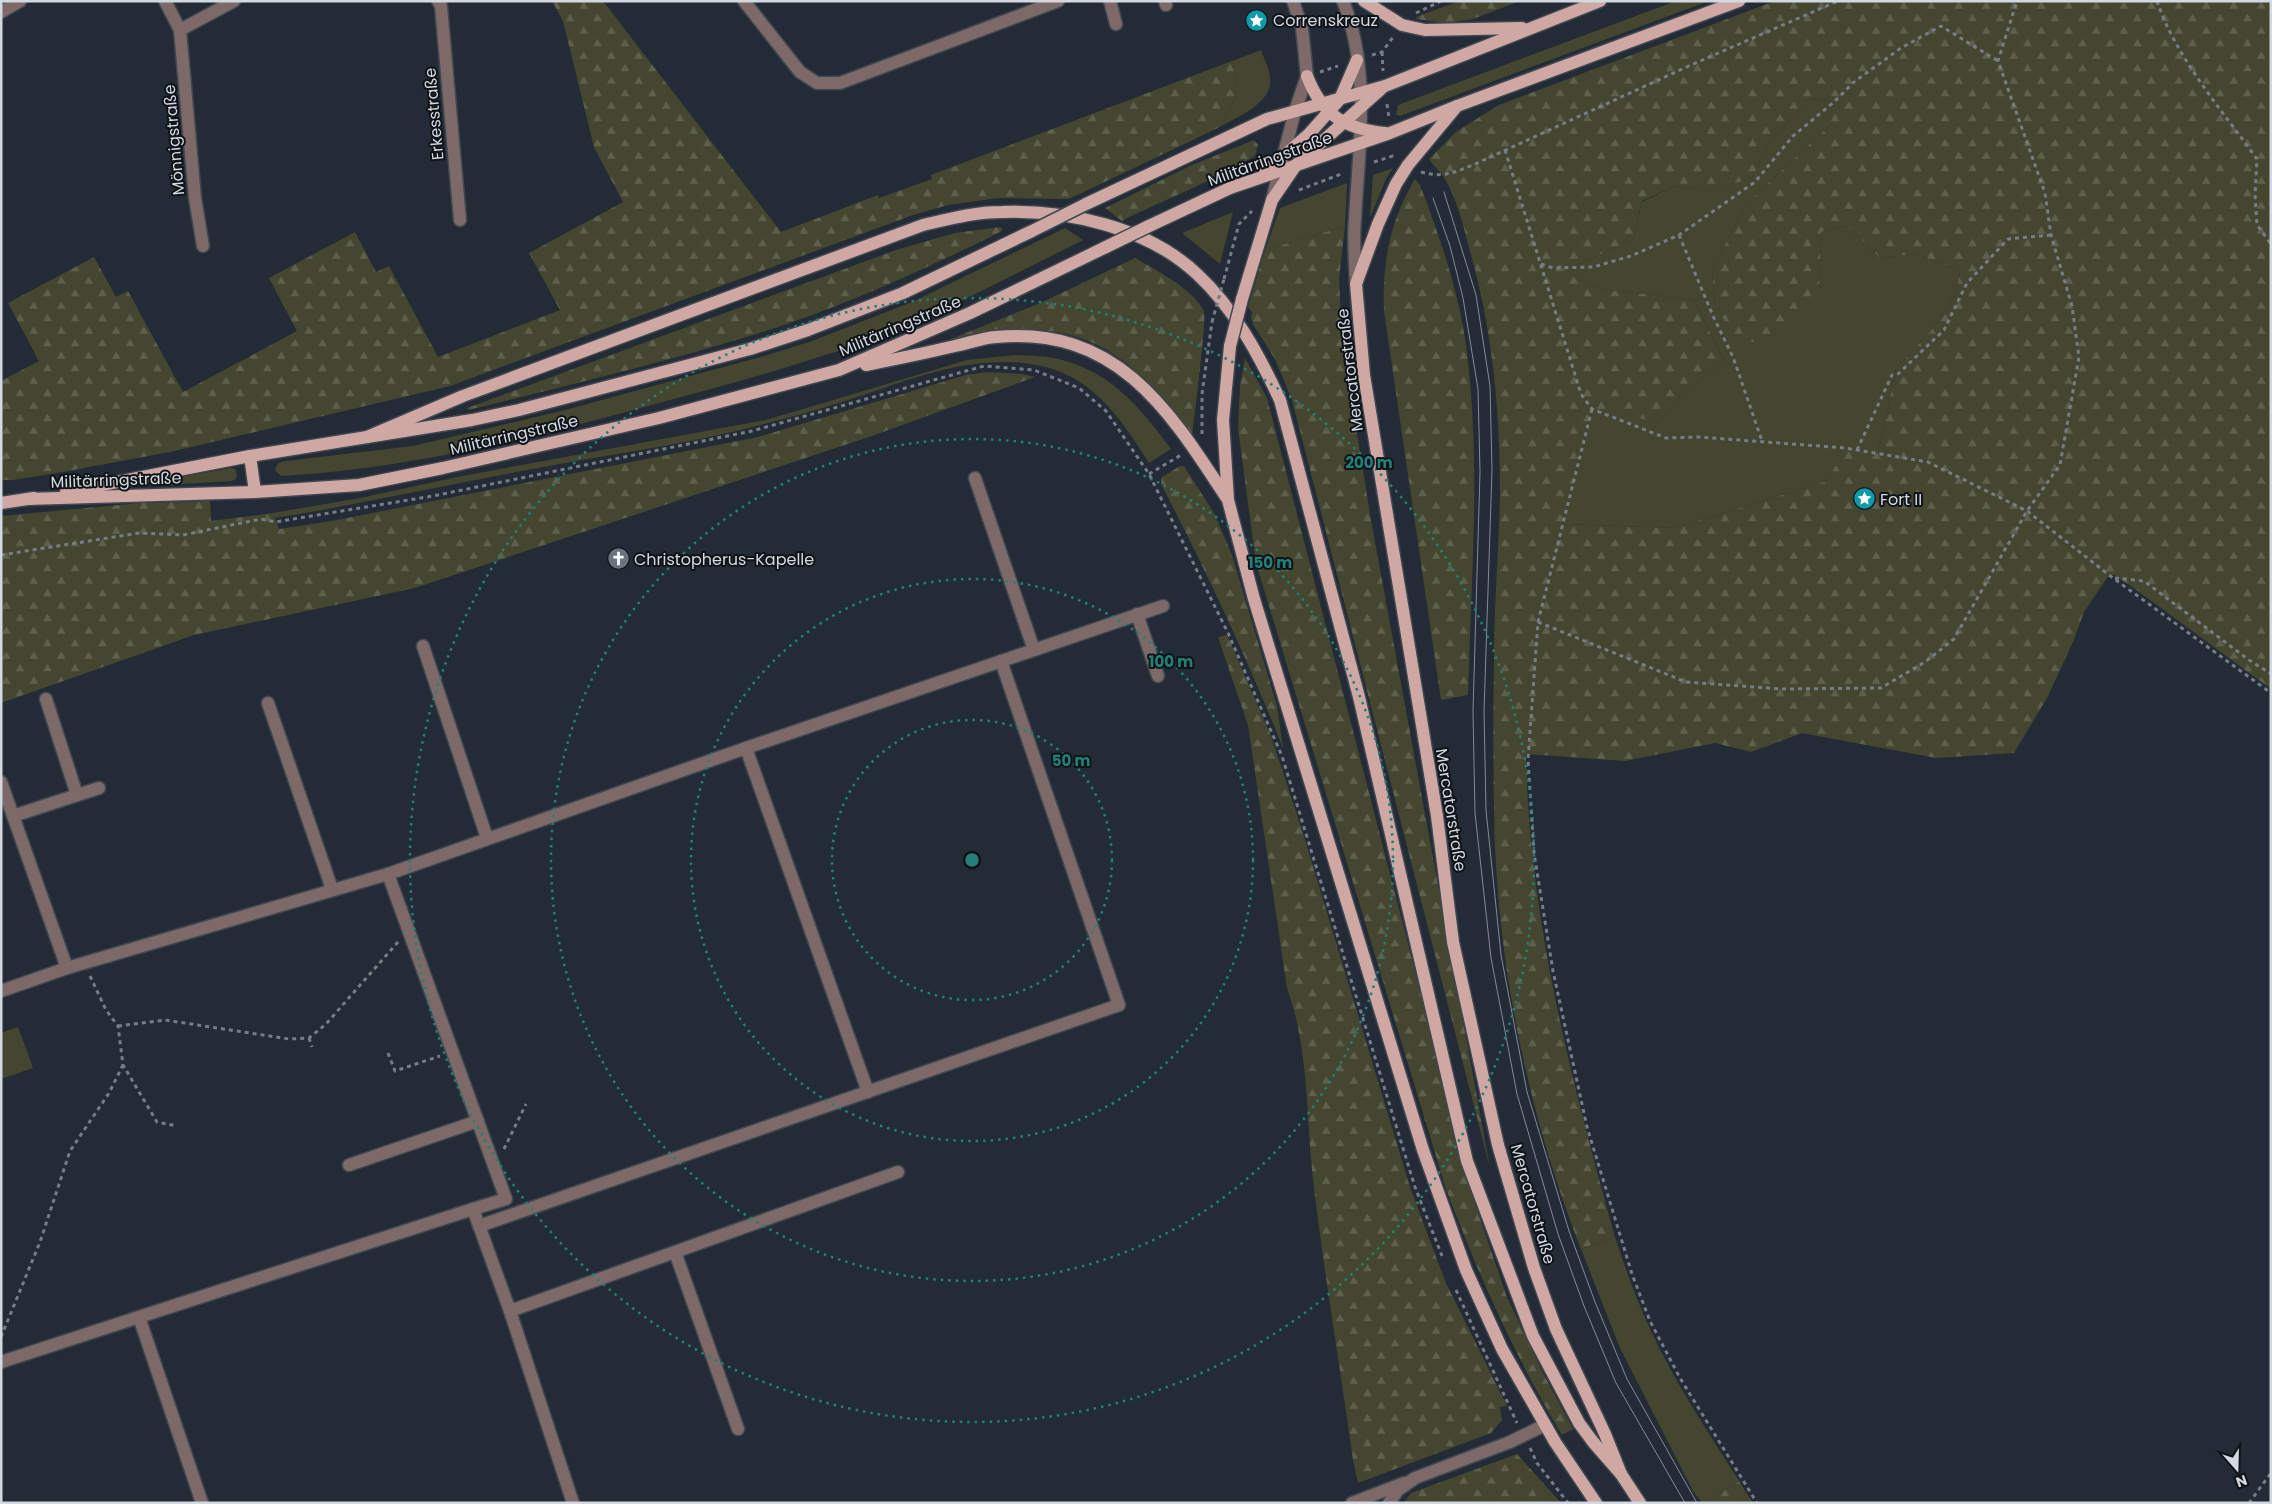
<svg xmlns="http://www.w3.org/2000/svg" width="2272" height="1504" font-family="Poppins,sans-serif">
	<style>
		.grass { fill: #444630 }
		.forest { fill: url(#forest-firs); fill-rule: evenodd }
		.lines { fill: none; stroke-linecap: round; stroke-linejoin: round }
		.minor-casing { stroke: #3f4751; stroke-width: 15 }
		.major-casing { stroke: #3f4751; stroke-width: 15 }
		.path { stroke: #767d86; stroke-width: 3; stroke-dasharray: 4 4; stroke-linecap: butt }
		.minor { stroke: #7c6968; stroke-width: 12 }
		.major { stroke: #cfa8a4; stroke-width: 12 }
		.tram { stroke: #848b94; stroke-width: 1 }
		.major-bridge-casing { stroke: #3f4751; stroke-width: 15; stroke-linecap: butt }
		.path-bridge { stroke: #767d86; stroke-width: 3; stroke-dasharray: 4 4; stroke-linecap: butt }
		.major-bridge { stroke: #cfa8a4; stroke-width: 12 }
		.ring { fill: none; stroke: #238079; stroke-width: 2.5; stroke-dasharray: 2.5 5 }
		.labels { text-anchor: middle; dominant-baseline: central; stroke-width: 4; stroke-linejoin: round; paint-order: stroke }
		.poi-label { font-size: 16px; fill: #d3d9e0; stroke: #101318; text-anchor: start }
		.street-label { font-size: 16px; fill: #d3d9e0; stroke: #101318 }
		.centre { fill: #238079; stroke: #101318; stroke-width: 2.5 }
		.ring-label { font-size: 15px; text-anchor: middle; font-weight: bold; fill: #238079; stroke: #101318; stroke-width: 4; stroke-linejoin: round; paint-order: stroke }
	</style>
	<defs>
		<pattern id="forest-firs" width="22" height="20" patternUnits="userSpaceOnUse" patternTransform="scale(1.25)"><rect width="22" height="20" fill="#444630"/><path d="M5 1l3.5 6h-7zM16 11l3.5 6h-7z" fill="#5e604e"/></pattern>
	</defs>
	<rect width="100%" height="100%" fill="#232b36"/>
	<!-- grass -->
	<g class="grass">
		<path d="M1676,1H1709L1400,116L1396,114L1398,105Z"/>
		<path d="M1261,50C1264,59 1269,68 1270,77C1274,103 1238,116 1220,127C1235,102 1241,89 1232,61Z"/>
		<path d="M1808,99L1832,101L1830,125L1746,204L1712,270L1715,302L1735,341L1819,292L1821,232L1847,226L1880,258L1917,254L1960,271L1956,294L1936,325L1896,369L1878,453L1845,449L1827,481L1675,528L1563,524L1592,409L1660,422L1681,394L1725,362L1694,300L1602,289L1575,278L1573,267L1633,239L1642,202L1674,186L1709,191L1752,178L1768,145Z"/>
		<path d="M1393,168L1386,179L1370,218L1373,175Z"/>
		<path d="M1347,183L1345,226L1265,250L1280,208Z"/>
		<path d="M1233,212L1220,264L1182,233Z"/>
		<path d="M1065,228L1083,240C1015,274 948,310 877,338C860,345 842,350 825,355C774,372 722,386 670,400C543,435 413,469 281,476L275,470L278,463L285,461L413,446L565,410L764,356L812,341L912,302Z"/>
		<path d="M1015,355C1028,356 1042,356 1054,358C1110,370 1139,406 1171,449L1149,463C1120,417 1090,372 1031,364C967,354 904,382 845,401C812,412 779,420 745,429C676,446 604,455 533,469C447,485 362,504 275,518L273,513L360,498L457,477L766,420L967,360Z"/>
		<path d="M231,468L235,469L237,475L236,479L232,481L165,485L162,483L164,480Z"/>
		<path d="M18,1027L33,1068L1,1079V1033Z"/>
		<path d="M1615,1237C1626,1270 1637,1302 1652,1333C1676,1385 1709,1433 1739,1481L1706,1503H1702L1693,1491L1620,1348L1581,1249Z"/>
	</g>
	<!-- forest -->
	<g class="forest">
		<path d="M552,1H603L781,232L878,195L879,198L932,179L931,175L1232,61C1241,89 1235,102 1220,127L1069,199L998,198L948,205L913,215L450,386L170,452L57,473L13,480H1V381L39,361L8,303L94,257L116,297L128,291L183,392L297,331L269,278L355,232L376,272L389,266L438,357L560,310L529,253L623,202L594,147L563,21Z"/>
		<path d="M1460,1H1520L1473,19L1445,23L1416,19L1418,16Z"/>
		<path d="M1775,1H2271V689L2131,586L2114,575H2109L2084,612L2073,642L2047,698L2014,753L1936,758L1802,733L1751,752L1715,743L1625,761L1526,754C1529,920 1571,1078 1615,1237L1581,1249C1531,1121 1501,983 1495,846C1493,785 1493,722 1494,661C1494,605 1499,549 1500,493C1500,413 1493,333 1471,255C1465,233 1458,201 1446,181C1442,173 1434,166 1429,159L1457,131L1499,105ZM1808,99L1832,101L1830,125L1746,204L1712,270L1715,302L1735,342H1774L1819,292L1821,232L1847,226L1880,258L1917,254L1960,271L1956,294L1936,325L1896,369L1878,453L1845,448L1827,481L1675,528L1563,524L1592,410L1660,422L1681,394L1725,362L1694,300L1602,289L1575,278L1573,267L1633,239L1642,201L1674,186L1709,191L1752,178L1768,145Z"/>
		<path d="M1254,140L1258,145L1255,156L1210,180L1129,217L1122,221L1105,208L1192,165Z"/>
		<path d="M1415,179L1420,185C1441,240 1460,295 1467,353C1481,467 1471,581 1468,695L1441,700L1384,311C1382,262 1390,221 1415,179Z"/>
		<path d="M1345,226L1339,279L1342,341L1371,520L1490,1168L1292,400L1275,359L1254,326L1251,318L1252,312L1248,307L1265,250Z"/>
		<path d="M1001,227L1002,231C920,272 838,309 750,336C657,364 562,387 468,410L467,408L896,250L955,233Z"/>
		<path d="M1135,258C1156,270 1193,289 1204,311C1207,317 1194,421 1192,436C1122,340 1070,312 951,341V339L1038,304Z"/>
		<path d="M1245,358L1267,398L1476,1207L1507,1297L1543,1373L1573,1429L1562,1435C1514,1355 1479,1276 1446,1189L1256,563L1238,428L1240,386Z"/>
		<path d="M988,372L1022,374L1035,377L872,436L415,588L194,635L1,703V516L140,503L210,501L211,521L273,513L279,529L332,521L758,437L966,375Z"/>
		<path d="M1180,466H1184L1214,513L1232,555L1277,706L1283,748C1247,658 1206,570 1161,484L1162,477Z"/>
		<path d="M1227,635L1271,736L1302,830L1410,1187L1445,1281L1507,1406L1500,1407L1502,1420L1491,1433L1358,1483L1353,1460C1340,1366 1324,1273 1313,1179C1306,1115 1309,1049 1287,988L1248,725L1218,637Z"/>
		<path d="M1517,1454L1561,1503H1403L1411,1493Z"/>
		<path d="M1739,1481L1753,1503H1706Z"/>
	</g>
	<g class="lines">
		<defs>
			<g id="minor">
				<path d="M165,1L180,30L234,1"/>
				<path d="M438,1L441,6L460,220"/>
				<path d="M744,1L800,72L817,83H840L1058,1"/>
				<path d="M1110,1L1116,24"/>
				<path d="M1165,1L1166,5"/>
				<path d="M1343,1C1371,71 1359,146 1355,219C1353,240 1355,262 1356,284"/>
				<path d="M1,12L20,1"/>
				<path d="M180,30L195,198L203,246"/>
				<path d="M1272,200L1295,111L1307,76L1302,28L1293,1"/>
				<path d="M975,478L1034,650"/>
				<path d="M1137,614L1158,676"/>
				<path d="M423,646L487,838"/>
				<path d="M46,699L77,795"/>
				<path d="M268,703L332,889"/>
				<path d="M746,748L1163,606"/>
				<path d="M1,782L67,968"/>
				<path d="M13,816L99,788"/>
				<path d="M1,991L67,968L388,874"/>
				<path d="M349,1165L478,1121"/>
				<path d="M473,1209L506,1199L388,874L746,748L868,1092"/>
				<path d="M479,1226L1119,1005L1001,661"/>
				<path d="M675,1252L738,1429"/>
				<path d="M510,1311L573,1503"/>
				<path d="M139,1317L473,1209L510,1311L898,1172"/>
				<path d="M1,1362L139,1317L202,1503"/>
				<path d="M1352,1503L1404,1483"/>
				<path d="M1389,1503L1398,1490L1415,1478L1510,1442L1545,1425"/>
			</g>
			<g id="major">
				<path d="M1364,1L1402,25L1425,30L1522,28"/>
				<path d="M1307,76C1322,115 1345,129 1385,133"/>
				<path d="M1457,106L1408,165L1396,184L1378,224L1356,284L1364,375L1437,816L1453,942L1498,1145L1534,1268L1556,1329L1605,1434L1621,1474L1640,1503"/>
				<path d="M1265,172L1309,134L1340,99L1357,60"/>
				<path d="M1086,204L1267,119L1385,86L1600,1"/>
				<path d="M1149,226L1230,188L1390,133L1457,106L1739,1"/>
				<path d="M1242,299L1272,200L1296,165L1381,89"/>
				<path d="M1230,346L1223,420L1228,500L1254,599L1423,1150L1466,1270L1502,1349L1555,1442L1596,1503"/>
				<path d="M866,365C896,359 926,353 955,346C969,343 982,338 996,337C1116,326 1168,408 1226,497"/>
				<path d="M367,437L463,396L923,225C949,219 975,212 1002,212C1068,210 1147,227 1197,274C1234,308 1259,355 1280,400L1359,697L1467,1161L1533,1336L1579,1423L1593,1442L1621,1474"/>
				<path d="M250,456L255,492"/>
				<path d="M66,492L250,456L472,420L519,410L750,349L808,330L903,293L1032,231"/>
				<path d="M27,499L255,492L359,485L443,468L659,418L839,370L970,313L1106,247"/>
				<path d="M1,503L34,498"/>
			</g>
		</defs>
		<!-- minor casing -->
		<use href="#minor" class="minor-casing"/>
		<!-- major casing -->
		<use href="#major" class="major-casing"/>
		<!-- path -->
		<g class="path">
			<path d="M2157,1C2175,56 2223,112 2257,159L2255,195L2257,225L2271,244"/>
			<path d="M1416,13L1441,1"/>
			<path d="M1382,52L1383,71"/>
			<path d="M1372,55L1382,52L1393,37"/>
			<path d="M1320,72L1338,66"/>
			<path d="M1387,104L1389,118"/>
			<path d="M1505,150L1581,394L1592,409L1666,438L1699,437L1845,448L1928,462L2027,511L2113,578L2271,693"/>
			<path d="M1374,162L1393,156L1396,158"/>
			<path d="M1421,172C1443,178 1453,173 1473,165L1691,65L1838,1"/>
			<path d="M1299,190L1344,173"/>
			<path d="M1679,235L1713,316L1733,357L1762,441"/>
			<path d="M1541,264L1553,268L1593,267L1631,256L1679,235L1755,182L1793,136L1834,102L1854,82L1901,48L1941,26L1998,61"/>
			<path d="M1224,279L1239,224L1252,211"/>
			<path d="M1592,409L1538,622L1528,759L1534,853L1553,971L1587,1127L1632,1274L1650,1321L1680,1378L1757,1503"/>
			<path d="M1202,434V394L1212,322"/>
			<path d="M1857,450L1892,375L1898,374L1944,330L1967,283L2008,239L2051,235"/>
			<path d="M1149,474L1181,455"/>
			<path d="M1,555L139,533L183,535L261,519L275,522L433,496L752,431L984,366L1034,370L1079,388L1106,411L1149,474L1228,633L1282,756L1415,1187L1442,1256"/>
			<path d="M2115,578L2144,581L2249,660L2271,674"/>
			<path d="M1538,622L1686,682L1782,689L1881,688L1925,662L1954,639L2027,511L2060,465L2079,357L2072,306L2051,235L2045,193L1998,61L2017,1"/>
			<path d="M90,976L106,1010L118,1026L123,1065L157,1122L177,1126"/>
			<path d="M118,1026L165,1020L289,1039L309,1038L326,1024L398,942"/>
			<path d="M309,1038L312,1047"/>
			<path d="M388,1053L395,1071L440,1056"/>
			<path d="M504,1149L526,1104"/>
			<path d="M1456,1290L1517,1423"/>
			<path d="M1,1337L40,1242L70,1151L109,1093L123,1065"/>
			<path d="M1530,1448L1537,1463L1568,1503"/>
			<path d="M2249,1503L2271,1473"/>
		</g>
		<!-- minor -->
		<use href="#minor" class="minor"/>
		<!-- major -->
		<use href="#major" class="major"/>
		<!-- tram -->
		<g class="tram">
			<path d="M1444,192L1476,295L1490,386L1492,470L1484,711L1486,810L1501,955L1527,1092L1569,1231L1595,1302L1627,1379L1697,1503"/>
			<path d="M1433,198L1450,246L1463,298L1478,389L1480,472L1473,711L1475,813L1491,958L1517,1094L1558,1234L1584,1306L1616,1383L1685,1503"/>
		</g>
		<defs>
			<g id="major-bridge">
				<path d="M1032,231L1086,204"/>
				<path d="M1106,247L1149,226"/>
				<path d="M1230,346L1242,299"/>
			</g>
		</defs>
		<!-- major-bridge casing -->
		<use href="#major-bridge" class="major-bridge-casing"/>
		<!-- path-bridge -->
		<path class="path-bridge" d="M1212,322L1224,279"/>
		<!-- major-bridge -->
		<use href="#major-bridge" class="major-bridge"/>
	</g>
	<!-- distance rings -->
	<g class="ring">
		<circle cx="972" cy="860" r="140"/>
		<circle cx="972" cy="860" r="281"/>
		<circle cx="972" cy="860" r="421"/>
		<circle cx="972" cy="860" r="562"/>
	</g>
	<!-- icons -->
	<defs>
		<symbol id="sight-disc" viewBox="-11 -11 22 22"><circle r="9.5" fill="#0f9aa8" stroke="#101318"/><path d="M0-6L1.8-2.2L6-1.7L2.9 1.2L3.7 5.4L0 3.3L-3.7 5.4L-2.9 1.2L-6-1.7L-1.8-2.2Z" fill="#fff"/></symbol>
		<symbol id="church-disc" viewBox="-11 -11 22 22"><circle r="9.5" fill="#6b7280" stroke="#101318"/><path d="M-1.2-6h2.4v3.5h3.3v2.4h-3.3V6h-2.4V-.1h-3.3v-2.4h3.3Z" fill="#fff"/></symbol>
	</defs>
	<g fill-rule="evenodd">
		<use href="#sight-disc" x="1244" y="8" width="25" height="25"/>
		<use href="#sight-disc" x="1852" y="486" width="25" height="25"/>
		<use href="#church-disc" x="606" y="546" width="25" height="25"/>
	</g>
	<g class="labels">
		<!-- poi labels -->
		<g class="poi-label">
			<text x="1273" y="20">Correnskreuz</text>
			<text x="1880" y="499">Fort II</text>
			<text x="634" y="559">Christopherus-Kapelle</text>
		</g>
		<!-- street labels -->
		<g class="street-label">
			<text transform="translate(434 114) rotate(-95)">Erkesstraße</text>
			<text transform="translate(174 140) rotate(-95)">Mönnigstraße</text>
			<text transform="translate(1270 159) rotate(-20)">Militärringstraße</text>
			<text transform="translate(900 326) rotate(-23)">Militärringstraße</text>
			<text transform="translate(1350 370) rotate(-97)">Mercatorstraße</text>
			<text transform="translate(514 435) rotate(-13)">Militärringstraße</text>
			<text transform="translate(116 480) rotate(-2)">Militärringstraße</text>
			<text transform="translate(1451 810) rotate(81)">Mercatorstraße</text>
			<text transform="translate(1533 1204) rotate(74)">Mercatorstraße</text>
		</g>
	</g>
	<circle cx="972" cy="860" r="8" class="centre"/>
	<g class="ring-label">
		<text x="1369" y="468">200 m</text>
		<text x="1270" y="568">150 m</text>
		<text x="1171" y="667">100 m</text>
		<text x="1071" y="766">50 m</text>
	</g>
	<!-- border -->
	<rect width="2272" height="1504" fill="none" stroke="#d3d9e0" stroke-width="5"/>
	<!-- north arrow -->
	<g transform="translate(2237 1469) rotate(160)" stroke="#101318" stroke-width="4" paint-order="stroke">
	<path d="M0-4L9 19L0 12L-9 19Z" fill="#d3d9e0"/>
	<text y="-8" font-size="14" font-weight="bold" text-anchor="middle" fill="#d3d9e0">N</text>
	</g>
</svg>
